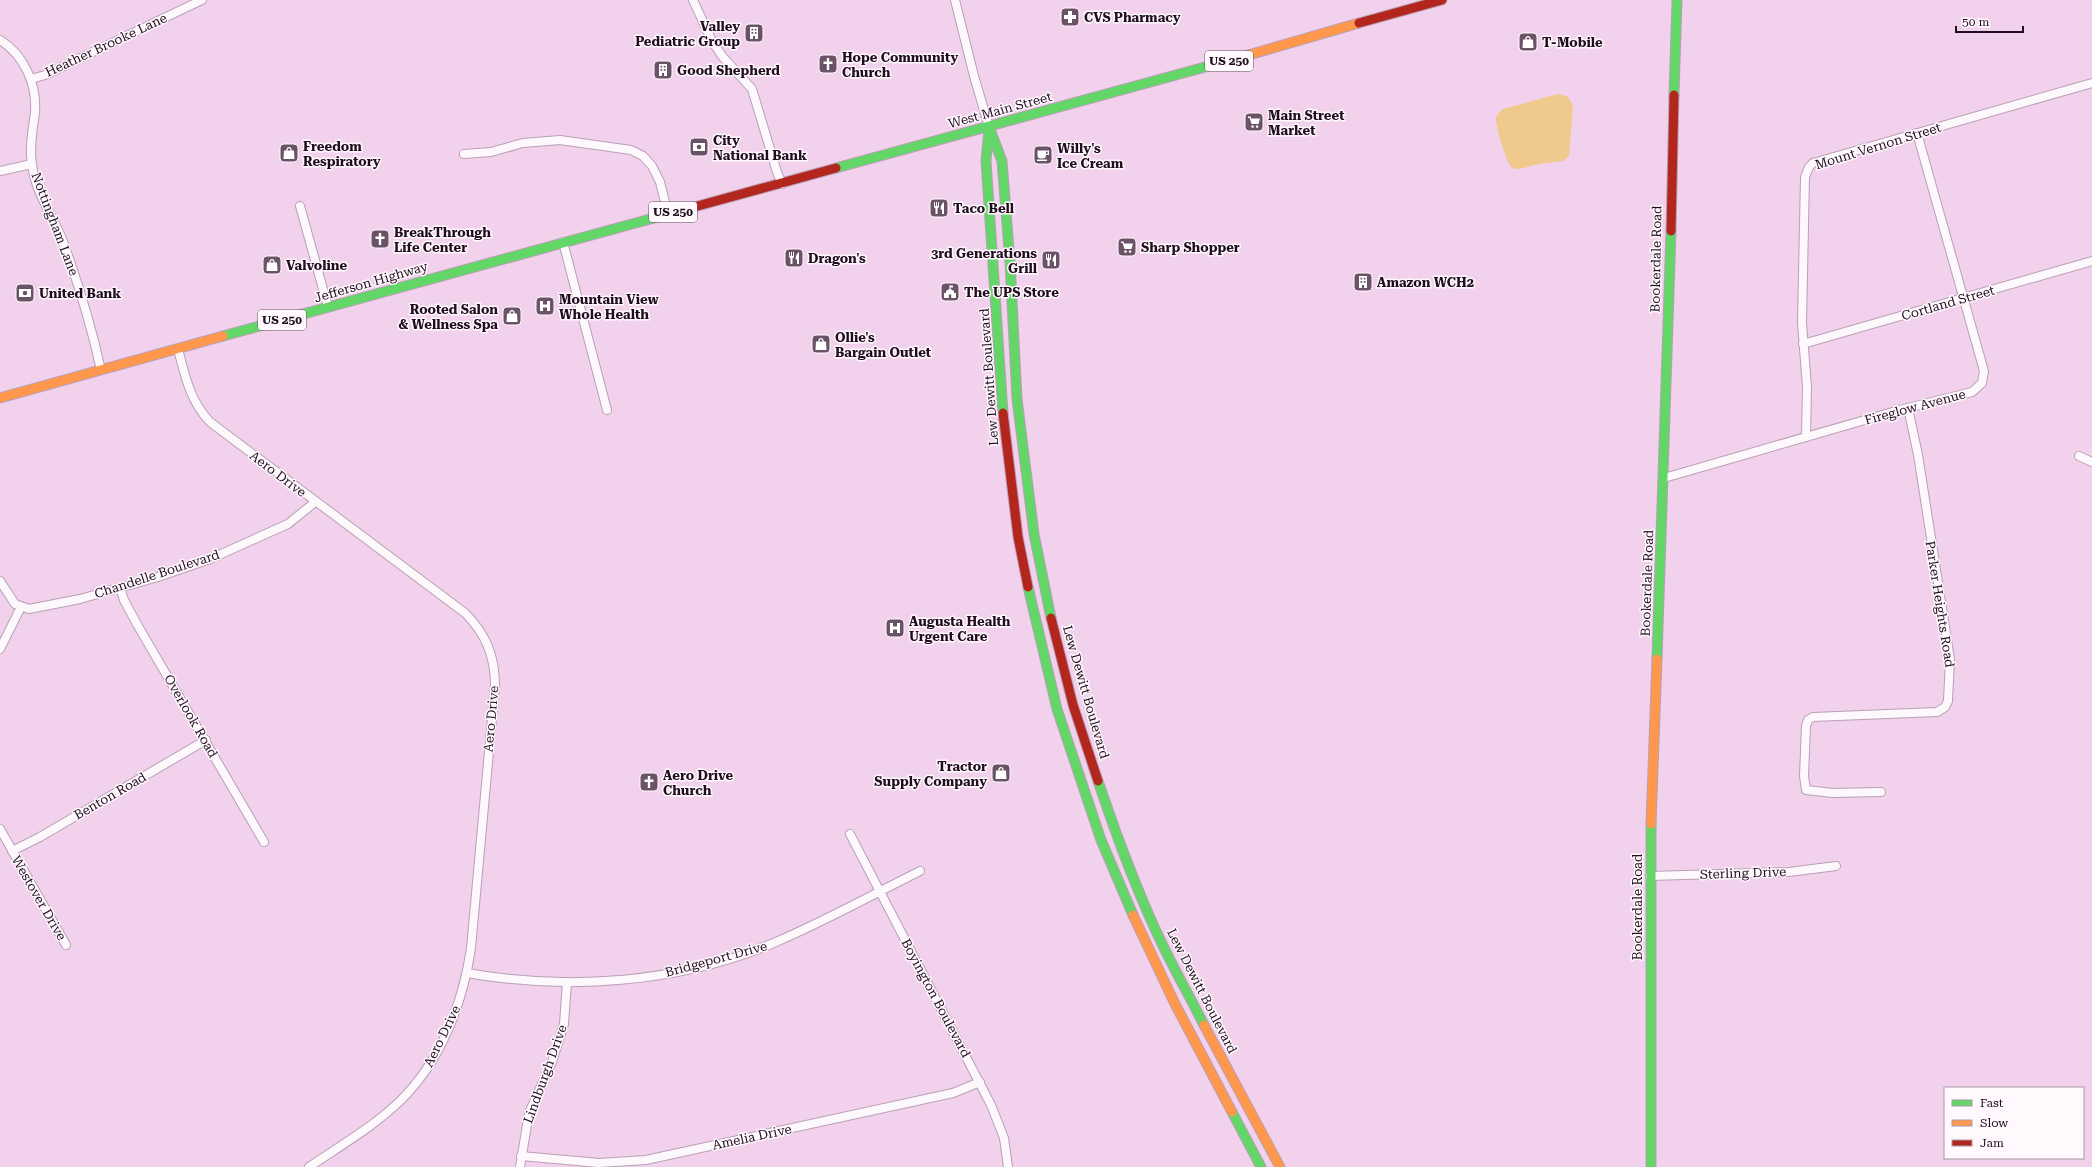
<svg xmlns="http://www.w3.org/2000/svg" width="2092" height="1167" font-family="'Roboto Serif',serif">
	<style>
		.green { fill: #efca8c }
		.lines { fill: none; stroke-linecap: round; stroke-linejoin: round }
		.street-casing { stroke: #b9a0b5; stroke-width: 10 }
		.fast-casing { stroke: #b9a0b5; stroke-width: 11 }
		.slow-casing { stroke: #b9a0b5; stroke-width: 11 }
		.jam-casing { stroke: #b9a0b5; stroke-width: 11 }
		.street { stroke: #fdf8fc; stroke-width: 8 }
		.fast { stroke: #63d668; stroke-width: 9 }
		.slow { stroke: #ff974d; stroke-width: 9 }
		.jam { stroke: #b3261e; stroke-width: 9 }
		.labels { text-anchor: middle; dominant-baseline: central; stroke-width: 3; stroke-linejoin: round; paint-order: stroke }
		.shield { fill: #fff9fe; stroke: #645462; stroke-width: 1 }
		.shield-label { font-size: 12px; font-weight: bold; fill: #210d1f }
		.poi-label { font-size: 13px; font-weight: bold; fill: #210d1f; stroke: #fff9fe; text-anchor: start }
		.street-label { font-size: 13px; fill: #210d1f; stroke: #fff9fe }
	</style>
	<rect width="100%" height="100%" fill="#f1d1ec"/>
	<!-- green -->
	<path class="green" d="M1558,94L1568,97L1573,106L1569,156L1563,161L1539,164L1519,169L1512,168C1506,162 1496,128 1496,119C1496,115 1500,112 1503,109Z"/>
	<g class="lines">
		<defs>
			<g id="street">
				<path d="M693,0L712,41L722,56L752,89L777,172L782,184"/>
				<path d="M955,0L974,76L989,127"/>
				<path d="M0,40C24,55 37,84 35,112C33,129 29,147 32,164C35,192 52,214 62,239C78,282 91,325 101,370"/>
				<path d="M31,79L45,75L202,0"/>
				<path d="M464,154L491,152L523,143L560,140L631,150L643,156L652,166L660,182L668,214"/>
				<path d="M0,171L32,164"/>
				<path d="M300,206L328,307"/>
				<path d="M563,242L607,410"/>
				<path d="M1803,344L2092,261"/>
				<path d="M178,349C185,376 190,401 210,422L465,613C486,634 495,656 495,686L471,948C463,1003 441,1061 400,1101C373,1127 340,1146 309,1167"/>
				<path d="M1806,437L1807,387L1802,323L1805,177L1809,167L1813,163L2092,83"/>
				<path d="M2079,456L2092,462"/>
				<path d="M1664,478L1896,411L1972,392L1982,383L1984,371L1917,133"/>
				<path d="M0,581L15,604L29,609L80,599L158,577L210,559L288,524L315,502"/>
				<path d="M120,588L124,600L138,626L264,842"/>
				<path d="M0,649L21,607"/>
				<path d="M1881,792L1833,793L1806,790L1804,776L1806,726L1808,720L1813,717L1937,712L1945,707L1948,701L1950,659L1918,455L1908,408"/>
				<path d="M0,829L66,945"/>
				<path d="M850,834L991,1105L1004,1138L1008,1167"/>
				<path d="M12,851L40,837L206,740"/>
				<path d="M1650,876L1789,872L1836,866"/>
				<path d="M467,973C568,991 681,983 776,942C825,921 872,895 920,871"/>
				<path d="M521,1156L599,1163L646,1160L953,1093L980,1082"/>
				<path d="M520,1167L529,1113L552,1062L564,1024L567,982"/>
			</g>
			<g id="fast">
				<path d="M1674,95L1677,0"/>
				<path d="M989,127L1002,161L1010,262L1017,399L1034,534L1051,618"/>
				<path d="M989,129L986,161L1003,413"/>
				<path d="M836,168L1238,58"/>
				<path d="M223,336L694,207"/>
				<path d="M1028,587L1057,709L1101,840L1133,915"/>
				<path d="M1657,659L1671,231"/>
				<path d="M1098,781C1118,840 1139,898 1167,954C1179,978 1192,1001 1204,1025"/>
				<path d="M1651,824V1167"/>
				<path d="M1232,1112L1261,1167"/>
			</g>
			<g id="slow">
				<path d="M1238,58L1359,23"/>
				<path d="M0,398L223,336"/>
				<path d="M1651,824L1657,659"/>
				<path d="M1133,915L1175,1004L1232,1112"/>
				<path d="M1204,1025L1280,1167"/>
			</g>
			<g id="jam">
				<path d="M1359,23L1442,0"/>
				<path d="M694,207L836,168"/>
				<path d="M1671,231L1674,95"/>
				<path d="M1003,413L1018,537L1028,587"/>
				<path d="M1051,618L1073,705L1098,781"/>
			</g>
		</defs>
		<!-- street casing -->
		<use href="#street" class="street-casing"/>
		<!-- fast casing -->
		<use href="#fast" class="fast-casing"/>
		<!-- slow casing -->
		<use href="#slow" class="slow-casing"/>
		<!-- jam casing -->
		<use href="#jam" class="jam-casing"/>
		<!-- street -->
		<use href="#street" class="street"/>
		<!-- fast -->
		<use href="#fast" class="fast"/>
		<!-- slow -->
		<use href="#slow" class="slow"/>
		<!-- jam -->
		<use href="#jam" class="jam"/>
	</g>
	<!-- icons -->
	<defs>
		<symbol id="pharmacy-square" viewBox="-11 -11 22 22"><rect x="-9" y="-9" width="18" height="18" rx="4" fill="#6a5267" stroke="#fff9fe"/><path d="M-2-6h4v4h4v4h-4v4h-4v-4h-4v-4h4Z" fill="#fff"/></symbol>
		<symbol id="building-square" viewBox="-11 -11 22 22"><rect x="-9" y="-9" width="18" height="18" rx="4" fill="#6a5267" stroke="#fff9fe"/><path d="M-4-6H4V6H1V3H-1V6H-4ZM-2.5-4.3h1.7v1.8h-1.7ZM.8-4.3h1.7v1.8H.8ZM-2.5-1h1.7V.8h-1.7ZM.8-1h1.7V.8H.8Z" fill="#fff"/></symbol>
		<symbol id="shop-square" viewBox="-11 -11 22 22"><rect x="-9" y="-9" width="18" height="18" rx="4" fill="#6a5267" stroke="#fff9fe"/><path d="M-5-2.5h2.3a2.7 3.5 0 0 1 5.4 0H5L5.5 6h-11ZM-1.5-2.5h3a1.5 2.3 0 0 0-3 0Z" fill="#fff"/></symbol>
		<symbol id="church-square" viewBox="-11 -11 22 22"><rect x="-9" y="-9" width="18" height="18" rx="4" fill="#6a5267" stroke="#fff9fe"/><path d="M-1.2-6h2.4v3.5h3.3v2.4h-3.3V6h-2.4V-.1h-3.3v-2.4h3.3Z" fill="#fff"/></symbol>
		<symbol id="supermarket-square" viewBox="-11 -11 22 22"><rect x="-9" y="-9" width="18" height="18" rx="4" fill="#6a5267" stroke="#fff9fe"/><path d="M-6-5.5h2.5l.6 2H6L4.5 2H-2.5L-4.4-4H-6ZM-1.5 3.2a1.3 1.3 0 1 0 .1 0ZM3 3.2a1.3 1.3 0 1 0 .1 0Z" fill="#fff"/></symbol>
		<symbol id="bank-square" viewBox="-11 -11 22 22"><rect x="-9" y="-9" width="18" height="18" rx="4" fill="#6a5267" stroke="#fff9fe"/><path d="M-6-4H6V4H-6ZM0-2.3a2.3 2.3 0 1 0 0 4.6a2.3 2.3 0 1 0 0-4.6Z" fill="#fff"/></symbol>
		<symbol id="cafe-square" viewBox="-11 -11 22 22"><rect x="-9" y="-9" width="18" height="18" rx="4" fill="#6a5267" stroke="#fff9fe"/><path d="M-5.5-4.5H6V0H3Q3 3.5 0 3.5H-2.5Q-5.5 3.5-5.5 0ZM3-3.2v2h1.7v-2ZM-6 4.5H4V6H-6Z" fill="#fff"/></symbol>
		<symbol id="restaurant-square" viewBox="-11 -11 22 22"><rect x="-9" y="-9" width="18" height="18" rx="4" fill="#6a5267" stroke="#fff9fe"/><path d="M-5-6h1v4h1v-4h1v4h1v-4h1v5L-1.5 .5V6h-2V.5L-5-1ZM5-6V6H3V1.5H1.5Q1.5-4 5-6Z" fill="#fff"/></symbol>
		<symbol id="civic-square" viewBox="-11 -11 22 22"><rect x="-9" y="-9" width="18" height="18" rx="4" fill="#6a5267" stroke="#fff9fe"/><path d="M-.6-6.5H3V-4.5H.6V-3L4-1V1h2V6H-6V1h2V-1L-.6-3ZM-1.2 2.5V6h2.4V2.5Z" fill="#fff"/></symbol>
		<symbol id="hospital-square" viewBox="-11 -11 22 22"><rect x="-9" y="-9" width="18" height="18" rx="4" fill="#6a5267" stroke="#fff9fe"/><path d="M-5-5h3v3.5h4V-5h3V5h-3V1.5h-4V5h-3Z" fill="#fff"/></symbol>
	</defs>
	<g fill-rule="evenodd">
		<use href="#pharmacy-square" x="1059" y="6" width="22" height="22"/>
		<use href="#building-square" x="743" y="22" width="22" height="22"/>
		<use href="#shop-square" x="1517" y="31" width="22" height="22"/>
		<use href="#church-square" x="817" y="53" width="22" height="22"/>
		<use href="#building-square" x="652" y="59" width="22" height="22"/>
		<use href="#supermarket-square" x="1243" y="111" width="22" height="22"/>
		<use href="#bank-square" x="688" y="136" width="22" height="22"/>
		<use href="#shop-square" x="278" y="142" width="22" height="22"/>
		<use href="#cafe-square" x="1032" y="144" width="22" height="22"/>
		<use href="#restaurant-square" x="928" y="197" width="22" height="22"/>
		<use href="#church-square" x="369" y="228" width="22" height="22"/>
		<use href="#supermarket-square" x="1116" y="236" width="22" height="22"/>
		<use href="#restaurant-square" x="783" y="247" width="22" height="22"/>
		<use href="#restaurant-square" x="1040" y="249" width="22" height="22"/>
		<use href="#shop-square" x="261" y="254" width="22" height="22"/>
		<use href="#building-square" x="1352" y="271" width="22" height="22"/>
		<use href="#civic-square" x="939" y="281" width="22" height="22"/>
		<use href="#bank-square" x="14" y="282" width="22" height="22"/>
		<use href="#hospital-square" x="534" y="295" width="22" height="22"/>
		<use href="#shop-square" x="501" y="305" width="22" height="22"/>
		<use href="#shop-square" x="810" y="333" width="22" height="22"/>
		<use href="#hospital-square" x="884" y="617" width="22" height="22"/>
		<use href="#shop-square" x="990" y="762" width="22" height="22"/>
		<use href="#church-square" x="638" y="771" width="22" height="22"/>
	</g>
	<g class="labels">
		<!-- shield labels -->
		<g class="shield">
			<rect x="1205" y="51" width="48" height="20" rx="3"/>
			<rect x="649" y="202" width="48" height="20" rx="3"/>
			<rect x="258" y="310" width="48" height="20" rx="3"/>
		</g>
		<g class="shield-label">
			<text x="1229" y="61">US 250</text>
			<text x="673" y="212">US 250</text>
			<text x="282" y="320">US 250</text>
		</g>
		<!-- poi labels -->
		<g class="poi-label">
			<text x="1084" y="17">CVS Pharmacy</text>
			<text x="740" y="26" text-anchor="end">Valley<tspan x="740" dy="15">Pediatric Group</tspan></text>
			<text x="1542" y="42">T-Mobile</text>
			<text x="842" y="57">Hope Community<tspan x="842" dy="15">Church</tspan></text>
			<text x="677" y="70">Good Shepherd</text>
			<text x="1268" y="115">Main Street<tspan x="1268" dy="15">Market</tspan></text>
			<text x="713" y="140">City<tspan x="713" dy="15">National Bank</tspan></text>
			<text x="303" y="146">Freedom<tspan x="303" dy="15">Respiratory</tspan></text>
			<text x="1057" y="148">Willy's<tspan x="1057" dy="15">Ice Cream</tspan></text>
			<text x="953" y="208">Taco Bell</text>
			<text x="394" y="232">BreakThrough<tspan x="394" dy="15">Life Center</tspan></text>
			<text x="1141" y="247">Sharp Shopper</text>
			<text x="1037" y="253" text-anchor="end">3rd Generations<tspan x="1037" dy="15">Grill</tspan></text>
			<text x="808" y="258">Dragon's</text>
			<text x="286" y="265">Valvoline</text>
			<text x="1377" y="282">Amazon WCH2</text>
			<text x="964" y="292">The UPS Store</text>
			<text x="39" y="293">United Bank</text>
			<text x="559" y="299">Mountain View<tspan x="559" dy="15">Whole Health</tspan></text>
			<text x="498" y="309" text-anchor="end">Rooted Salon<tspan x="498" dy="15">&amp; Wellness Spa</tspan></text>
			<text x="835" y="337">Ollie's<tspan x="835" dy="15">Bargain Outlet</tspan></text>
			<text x="909" y="621">Augusta Health<tspan x="909" dy="15">Urgent Care</tspan></text>
			<text x="987" y="766" text-anchor="end">Tractor<tspan x="987" dy="15">Supply Company</tspan></text>
			<text x="663" y="775">Aero Drive<tspan x="663" dy="15">Church</tspan></text>
		</g>
		<!-- street labels -->
		<g class="street-label">
			<text transform="translate(106 45) rotate(-25)">Heather Brooke Lane</text>
			<text transform="translate(1000 110) rotate(-15)">West Main Street</text>
			<text transform="translate(1878 146) rotate(-17)">Mount Vernon Street</text>
			<text transform="translate(55 224) rotate(69)">Nottingham Lane</text>
			<text transform="translate(1656 259) rotate(-89)">Bookerdale Road</text>
			<text transform="translate(371 282) rotate(-16)">Jefferson Highway</text>
			<text transform="translate(1948 303) rotate(-16)">Cortland Street</text>
			<text transform="translate(989 377) rotate(-94)">Lew Dewitt Boulevard</text>
			<text transform="translate(1915 407) rotate(-15)">Fireglow Avenue</text>
			<text transform="translate(278 474) rotate(37)">Aero Drive</text>
			<text transform="translate(157 574) rotate(-18)">Chandelle Boulevard</text>
			<text transform="translate(1647 583) rotate(-88)">Bookerdale Road</text>
			<text transform="translate(1940 604) rotate(81)">Parker Heights Road</text>
			<text transform="translate(1086 692) rotate(74)">Lew Dewitt Boulevard</text>
			<text transform="translate(191 716) rotate(60)">Overlook Road</text>
			<text transform="translate(491 719) rotate(-85)">Aero Drive</text>
			<text transform="translate(110 796) rotate(-30)">Benton Road</text>
			<text transform="translate(1743 873) rotate(-2)">Sterling Drive</text>
			<text transform="translate(39 898) rotate(60)">Westover Drive</text>
			<text transform="translate(1637 907) rotate(-90)">Bookerdale Road</text>
			<text transform="translate(716 959) rotate(-15)">Bridgeport Drive</text>
			<text transform="translate(1202 991) rotate(63)">Lew Dewitt Boulevard</text>
			<text transform="translate(936 998) rotate(62)">Boyington Boulevard</text>
			<text transform="translate(442 1036) rotate(-64)">Aero Drive</text>
			<text transform="translate(545 1074) rotate(-70)">Lindburgh Drive</text>
			<text transform="translate(752 1137) rotate(-12)">Amelia Drive</text>
		</g>
	</g>
	<!-- legend -->
	<rect x="1944" y="1087" width="140" height="72" fill="#fff9fe" stroke="#a69ba5"/>
	<rect x="1952" y="1100" width="20" height="6" fill="#63d668" stroke="#a69ba5"/>
	<text x="1980" y="1107" font-size="12" fill="#210d1f">Fast</text>
	<rect x="1952" y="1120" width="20" height="6" fill="#ff974d" stroke="#a69ba5"/>
	<text x="1980" y="1127" font-size="12" fill="#210d1f">Slow</text>
	<rect x="1952" y="1140" width="20" height="6" fill="#b3261e" stroke="#a69ba5"/>
	<text x="1980" y="1147" font-size="12" fill="#210d1f">Jam</text>
	<!-- scale -->
	<path d="M1956 26v6h67v-6" fill="none" stroke="#210d1f" stroke-width="2"/>
	<text x="1962" y="26" font-size="12" fill="#210d1f" stroke="#fff9fe" stroke-width="3" paint-order="stroke">50 m</text>
</svg>
